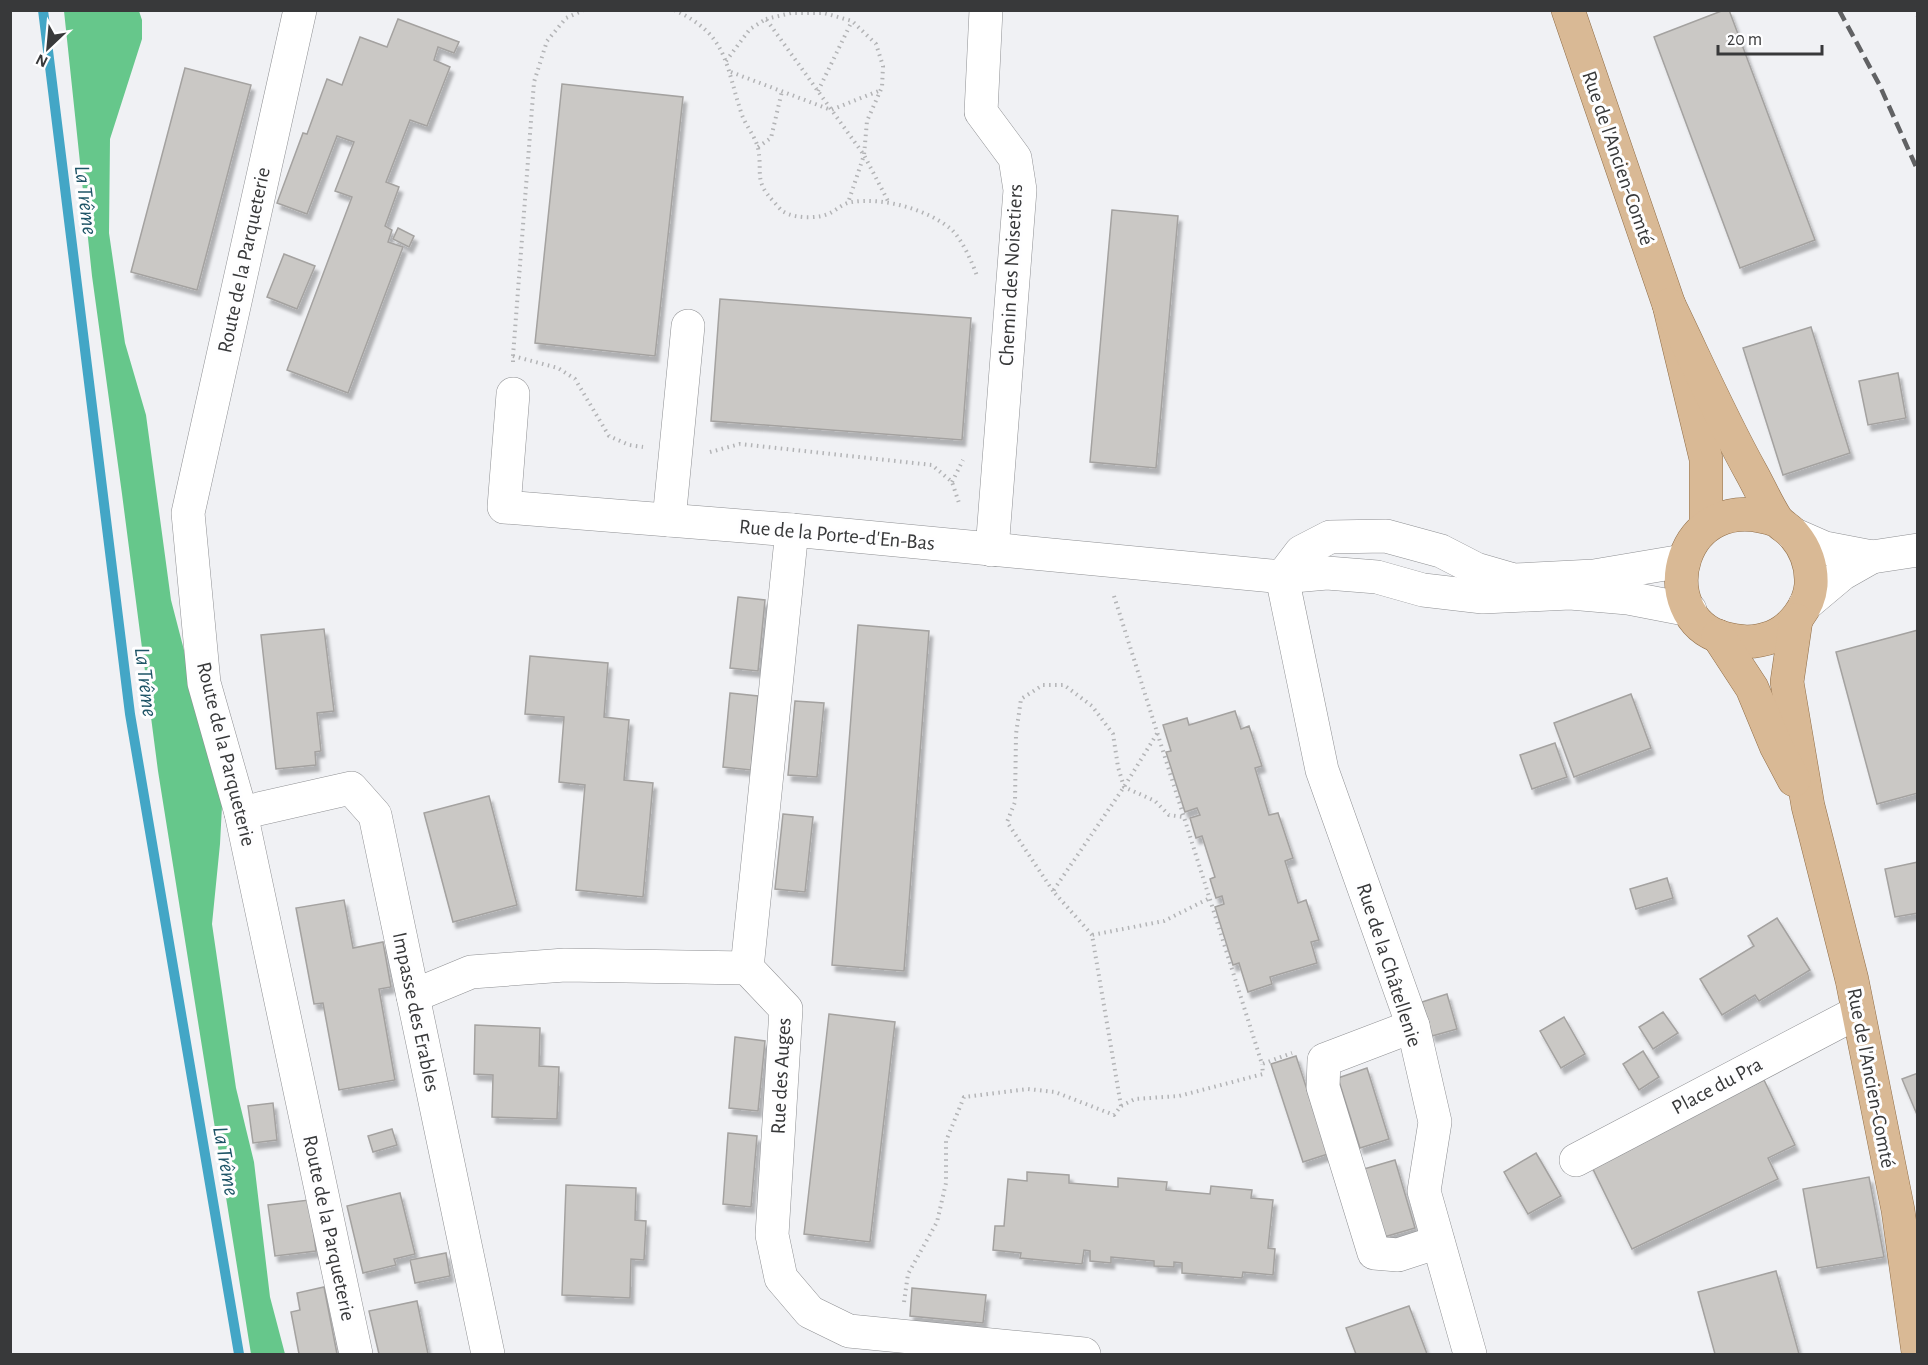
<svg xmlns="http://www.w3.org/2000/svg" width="1928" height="1365" font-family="'Alegreya Sans',sans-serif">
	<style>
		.forest { fill: #66c78b }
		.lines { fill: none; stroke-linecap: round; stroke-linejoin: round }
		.stream { stroke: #43a6c6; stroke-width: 10 }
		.building { fill: #cac8c5; stroke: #a4a2a0; stroke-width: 1.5; filter: url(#shadow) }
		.minor-casing { stroke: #8f9093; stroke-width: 34 }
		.major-casing { stroke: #906e48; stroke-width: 34 }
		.path { stroke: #b3b4b6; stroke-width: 4; stroke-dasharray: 1.5 4.5; stroke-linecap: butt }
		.minor { stroke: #fff; stroke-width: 33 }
		.major { stroke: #d9b995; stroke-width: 33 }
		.rail { stroke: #616264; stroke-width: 4.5; stroke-dasharray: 12 6; stroke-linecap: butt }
		.labels { text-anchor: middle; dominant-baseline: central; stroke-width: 6; stroke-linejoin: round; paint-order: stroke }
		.street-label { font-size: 21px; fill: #38393a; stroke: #fefeff }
		.water-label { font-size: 22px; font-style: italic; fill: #1e5466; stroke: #fefeff }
	</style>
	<defs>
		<filter id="shadow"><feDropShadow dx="3.5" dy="6" stdDeviation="1.5" flood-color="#0004"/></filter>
	</defs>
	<rect width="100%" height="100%" fill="#f0f1f4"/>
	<!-- forest -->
	<path class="forest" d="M64,11H139L142,20V39L110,139L109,233L125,343L146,415L171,600L220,789L222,806L220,844L212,924L236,1088L254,1162L270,1297L285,1354H251L158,771L122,494L92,276Z"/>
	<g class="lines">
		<!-- stream -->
		<path class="stream" d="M43,10L130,714L239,1354"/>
	</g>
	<!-- building -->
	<g class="building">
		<path d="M1724,10H1729L1815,240L1740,268L1654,37Z"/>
		<path d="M398,19L459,42L454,53L438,47L434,60L450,67L427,126L410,120L386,182L399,187L385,226L392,230L388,242L403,247L348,393L287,370L352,197L335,191L354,142L337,136L307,214L277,203L303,133L307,134L327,79L342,85L360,37L387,47Z"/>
		<path d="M185,68L251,85L197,290L131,272Z"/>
		<path d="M562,84L683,97L655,356L535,343Z"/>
		<path d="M1112,210L1178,216L1156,468L1090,462Z"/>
		<path d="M398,228L414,236L409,247L393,239Z"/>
		<path d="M284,254L315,266L297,309L267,297Z"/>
		<path d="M720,299L971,318L962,440L711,421Z"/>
		<path d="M1811,327L1850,453L1783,475L1743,348Z"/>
		<path d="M1898,373L1906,418L1868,425L1859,381Z"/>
		<path d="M738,597L765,600L758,671L730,668Z"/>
		<path d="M858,625L929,631L904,971L832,965Z"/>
		<path d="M324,629L334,711L317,713L321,751L315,752L316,765L276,769L261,635Z"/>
		<path d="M1918,630V793L1877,804L1836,652Z"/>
		<path d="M530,656L608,663L604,717L629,720L624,780L653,783L643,897L576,890L585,785L559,782L564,717L525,714Z"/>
		<path d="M730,693L758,696L751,770L723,767Z"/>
		<path d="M1631,694L1651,748L1574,777L1554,723Z"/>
		<path d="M795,701L824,703L817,777L788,775Z"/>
		<path d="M1235,711L1241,729L1249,726L1262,766L1255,768L1269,815L1278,813L1293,858L1285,861L1298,903L1306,900L1319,940L1311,942L1317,963L1270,977L1272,984L1248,992L1239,963L1233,965L1215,907L1224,904L1222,896L1216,898L1210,879L1215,877L1202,836L1196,838L1190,818L1200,815L1197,808L1185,812L1166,752L1171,751L1163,725L1187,718L1189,725Z"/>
		<path d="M1555,743L1567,777L1532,789L1520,755Z"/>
		<path d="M489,796L517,905L453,922L424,813Z"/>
		<path d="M783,814L813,817L805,892L775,889Z"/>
		<path d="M1918,862V913L1895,917L1885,869Z"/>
		<path d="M1667,878L1673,898L1636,909L1630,889Z"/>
		<path d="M344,900L353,948L383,942L391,987L379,989L395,1080L339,1090L323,1003L314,1004L296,908Z"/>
		<path d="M1777,918L1810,970L1759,1001L1755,995L1722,1015L1700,979L1754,946L1748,936Z"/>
		<path d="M1447,994L1457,1029L1432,1036L1422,1002Z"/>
		<path d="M1663,1012L1678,1033L1653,1049L1639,1027Z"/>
		<path d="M829,1014L895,1022L870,1242L804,1234Z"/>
		<path d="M1564,1017L1585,1054L1561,1068L1540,1031Z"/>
		<path d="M475,1025L540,1028L539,1066L559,1067L557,1119L492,1117L493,1075L474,1074Z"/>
		<path d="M735,1037L765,1041L758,1111L729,1108Z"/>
		<path d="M1643,1051L1659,1077L1639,1090L1623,1064Z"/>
		<path d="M1296,1056L1328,1154L1303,1162L1271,1064Z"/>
		<path d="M1367,1068L1389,1139L1360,1148L1338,1078Z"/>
		<path d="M1918,1073V1117L1902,1079Z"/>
		<path d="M1764,1080L1795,1145L1768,1158L1778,1179L1632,1249L1590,1163Z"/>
		<path d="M273,1103L277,1140L253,1143L248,1106Z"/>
		<path d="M392,1129L397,1145L373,1152L368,1136Z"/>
		<path d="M728,1133L757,1136L751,1207L723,1204Z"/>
		<path d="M1536,1153L1561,1196L1528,1214L1504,1172Z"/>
		<path d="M1395,1160L1415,1228L1384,1237L1364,1169Z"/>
		<path d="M1027,1172L1069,1175V1183L1118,1187V1178L1167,1182L1166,1190L1210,1194L1211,1186L1252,1190L1251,1198L1273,1200L1268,1248L1275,1249L1273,1275L1243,1272L1242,1278L1182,1273V1263L1174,1262V1267L1154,1266V1261L1111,1257V1263L1090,1261V1251L1084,1250L1082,1264L1020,1258L1021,1253L993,1250L995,1226H1004L1008,1179L1027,1181Z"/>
		<path d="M1869,1177L1884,1257L1817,1268L1803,1189Z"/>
		<path d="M566,1185L636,1188L635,1220L646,1221L644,1260L631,1259L630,1298L562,1295Z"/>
		<path d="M400,1193L415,1254L394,1259L396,1265L363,1273L347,1206Z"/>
		<path d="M309,1200L316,1251L275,1256L268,1205Z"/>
		<path d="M446,1253L450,1276L415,1283L410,1260Z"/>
		<path d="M1776,1271L1799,1354H1715L1698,1292Z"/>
		<path d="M324,1287L337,1354H299L291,1312L300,1310L297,1293Z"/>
		<path d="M912,1288L986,1295L983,1323L910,1316Z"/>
		<path d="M417,1301L428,1354H379L369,1311Z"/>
		<path d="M1409,1306L1427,1354H1356L1346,1328Z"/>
	</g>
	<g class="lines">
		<defs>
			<g id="minor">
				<path d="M300,10L188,513L204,683L241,813L356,1354"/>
				<path d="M986,10L981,112L1015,158L1020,190L992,550"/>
				<path d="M513,394L504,507L792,530L1282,577L1327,573L1377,577L1423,590L1483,597L1570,593L1628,598L1690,610"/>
				<path d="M669,520L688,326"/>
				<path d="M792,530L747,968L786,1009L772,1235L781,1278L810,1312L849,1331L1084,1354"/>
				<path d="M1793,534L1825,548L1872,557L1918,550"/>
				<path d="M1282,577L1322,770L1413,1026L1435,1122L1424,1191L1470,1354"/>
				<path d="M1282,577L1301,552L1330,537L1386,536L1441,551L1476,569L1514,580L1594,576L1683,561"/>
				<path d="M1805,605L1842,574L1872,557"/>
				<path d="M241,813L351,788L375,815L488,1354"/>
				<path d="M413,996L471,972L565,965L747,968"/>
				<path d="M1413,1026L1324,1060L1323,1087L1374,1253L1398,1255L1438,1242"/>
				<path d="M1576,1160L1858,1012"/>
			</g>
			<g id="major">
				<path d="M1568,10L1669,305L1706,459V526"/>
				<path d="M1669,305C1696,361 1721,418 1751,472C1760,488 1767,505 1777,520C1782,526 1789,529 1794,535C1806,549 1812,567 1811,585C1809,607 1792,629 1772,637C1755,643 1741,643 1723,638C1649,616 1678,484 1778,521"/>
				<path d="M1796,620L1787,682L1808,806L1852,980L1898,1210L1918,1352"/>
				<path d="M1718,636L1752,688L1776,746L1794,780"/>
			</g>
		</defs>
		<!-- minor casing -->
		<use href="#minor" class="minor-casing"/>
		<!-- major casing -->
		<use href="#major" class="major-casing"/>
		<!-- path -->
		<g class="path">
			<path d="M674,10C729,35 725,65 742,115C746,126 755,136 758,148C763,173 753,180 774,202C777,205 780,210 784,212C796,219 821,219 832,212C839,208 844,203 852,202C882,197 927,209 951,229C962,239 972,262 977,276"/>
			<path d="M1916,10L1918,17"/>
			<path d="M766,19L791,13H824L852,21L876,44L883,66L882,87L867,121L864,155L848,203"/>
			<path d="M726,61L750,29L766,19L864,155L888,201"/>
			<path d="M731,72L831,110L881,90"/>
			<path d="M818,91L852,21"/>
			<path d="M758,147L771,138L782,91"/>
			<path d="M513,356L534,82L547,41L566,18L584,10"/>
			<path d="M513,362V356L558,368L575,379L609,436L629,445L643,447"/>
			<path d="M710,452L740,444L932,465L952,482L959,503"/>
			<path d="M952,482L963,460"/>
			<path d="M1114,596L1262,1064L1292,1053"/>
			<path d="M1053,891L1007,822L1015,802L1016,734L1021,699L1043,685H1064L1092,706L1113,734L1118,767L1124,787L1155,801L1169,815L1184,817"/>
			<path d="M1092,935L1053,891L1124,787L1158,732"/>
			<path d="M1121,1106L1092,935L1164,921L1210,898"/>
			<path d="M904,1302L908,1274L937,1222L946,1183V1141L964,1097L1028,1089L1055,1092L1114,1115L1121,1106L1135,1099L1179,1096L1263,1074L1262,1064"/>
		</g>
		<!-- minor -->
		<use href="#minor" class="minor"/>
		<!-- major -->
		<use href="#major" class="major"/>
		<!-- rail -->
		<path class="rail" d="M1839,10L1879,84L1918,171"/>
	</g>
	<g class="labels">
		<!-- street labels -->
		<g class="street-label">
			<text transform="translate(1618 158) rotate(71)">Rue de l'Ancien-Comté</text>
			<text transform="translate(244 260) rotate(-78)">Route de la Parqueterie</text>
			<text transform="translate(1011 275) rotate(-87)">Chemin des Noisetiers</text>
			<text transform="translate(837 535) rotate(5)">Rue de la Porte-d'En-Bas</text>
			<text transform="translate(226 754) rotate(76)">Route de la Parqueterie</text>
			<text transform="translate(1389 965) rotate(72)">Rue de la Châtellenie</text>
			<text transform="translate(416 1012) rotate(78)">Impasse des Erables</text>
			<text transform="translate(781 1076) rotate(-87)">Rue des Auges</text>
			<text transform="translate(1871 1078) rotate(79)">Rue de l'Ancien-Comté</text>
			<text transform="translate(1717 1086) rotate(-28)">Place du Pra</text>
			<text transform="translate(329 1228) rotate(78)">Route de la Parqueterie</text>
		</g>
		<!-- water labels -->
		<g class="water-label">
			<text transform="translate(86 200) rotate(83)">La Trême</text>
			<text transform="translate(146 682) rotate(83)">La Trême</text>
			<text transform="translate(226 1161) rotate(80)">La Trême</text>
		</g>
	</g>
	<!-- border -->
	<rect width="1928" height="1365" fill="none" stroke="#38393a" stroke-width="24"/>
	<!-- north arrow -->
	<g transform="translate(48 48) rotate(206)" stroke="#fefeff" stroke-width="4.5" paint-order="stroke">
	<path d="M0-4.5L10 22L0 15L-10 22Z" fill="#38393a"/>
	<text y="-9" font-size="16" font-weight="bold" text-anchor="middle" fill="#38393a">N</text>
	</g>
	<!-- scale -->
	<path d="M1718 45v9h104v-9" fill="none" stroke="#38393a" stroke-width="3"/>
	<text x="1727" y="45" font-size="18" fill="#38393a" stroke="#fefeff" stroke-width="4.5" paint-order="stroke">20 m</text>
</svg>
